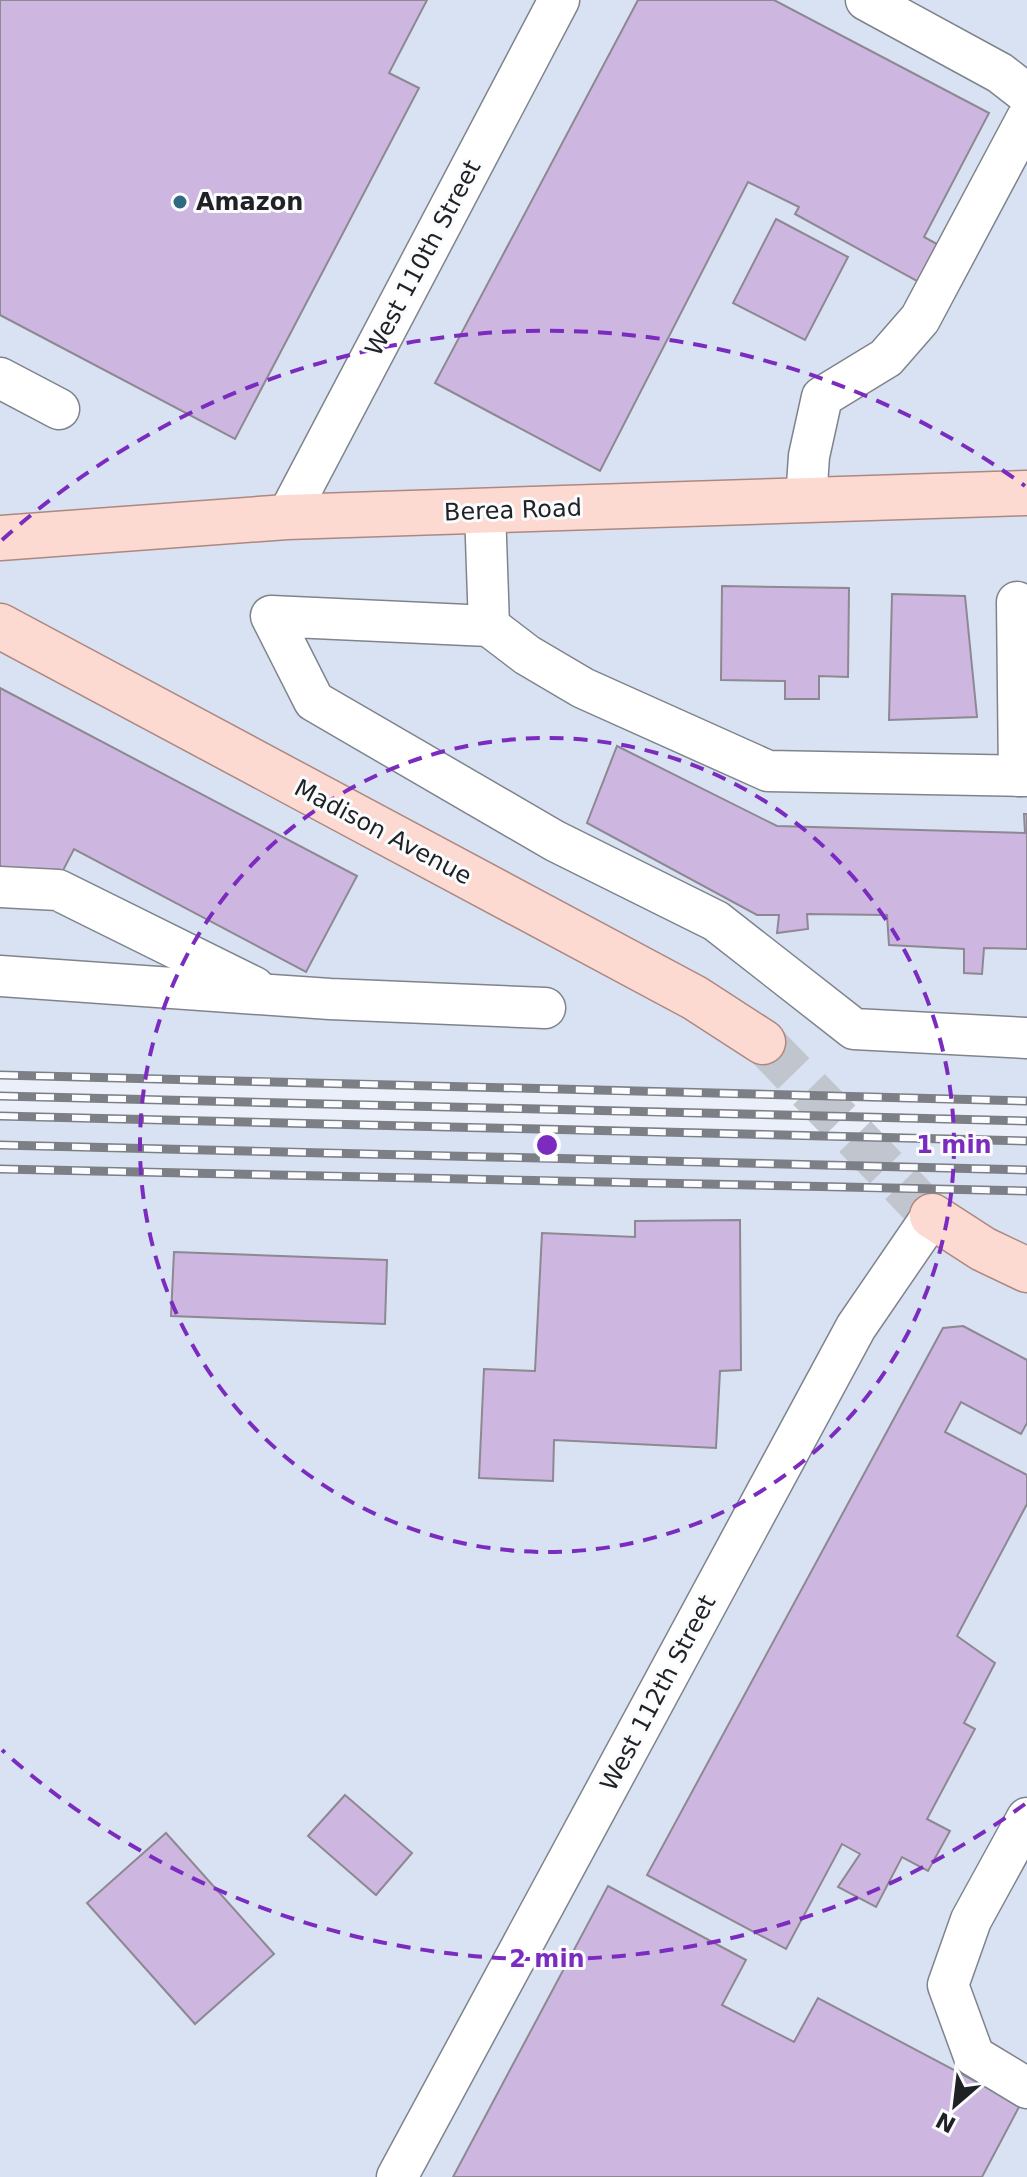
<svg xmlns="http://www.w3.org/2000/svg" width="1027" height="2177" font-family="'DejaVu Sans',sans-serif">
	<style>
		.built { fill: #d9e2f2 }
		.building { fill: #cdb7e1; stroke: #8d8891; stroke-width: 2 }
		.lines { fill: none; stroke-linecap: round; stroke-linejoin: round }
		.major-tunnel { stroke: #c1c6ce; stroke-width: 44; stroke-dasharray: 44 22; stroke-linecap: butt }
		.minor-casing { stroke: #7f848c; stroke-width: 43 }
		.major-casing { stroke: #ad8881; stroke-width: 47 }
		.minor { stroke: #fff; stroke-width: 40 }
		.major { stroke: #fcd9d1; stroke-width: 44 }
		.rail-casing { stroke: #7c7f86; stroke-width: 9 }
		.rail { stroke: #fbfcfe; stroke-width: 6; stroke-dasharray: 18; stroke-linecap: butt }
		.ring { fill: none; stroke: #7b2cbf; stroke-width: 4; stroke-dasharray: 14 10 }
		.poi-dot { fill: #316883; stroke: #fbfcfe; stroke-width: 3 }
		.labels { text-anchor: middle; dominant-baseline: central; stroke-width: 6; stroke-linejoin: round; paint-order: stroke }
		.poi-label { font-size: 24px; font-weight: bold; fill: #1f2124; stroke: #fbfcfe; text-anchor: start }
		.street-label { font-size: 24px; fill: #1f2124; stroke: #fbfcfe }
		.centre { fill: #7b2cbf; stroke: #fbfcfe; stroke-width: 4 }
		.ring-label { font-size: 24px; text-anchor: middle; font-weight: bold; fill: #7b2cbf; stroke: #fbfcfe; stroke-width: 6; stroke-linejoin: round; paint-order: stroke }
	</style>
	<rect width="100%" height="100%" fill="#eaeff9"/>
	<!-- built -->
	<g class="built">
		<path d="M0,0H1027V1101L0,1075Z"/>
		<path d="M0,1116L1027,1142V2177H0Z"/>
	</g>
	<!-- building -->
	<g class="building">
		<path d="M0,0H427L389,73L419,88L235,439L0,315Z"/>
		<path d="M638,0H774L989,113L924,237L946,249L926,286L795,214L799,207L748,182L600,471L435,383Z"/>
		<path d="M776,219L848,257L805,340L733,303Z"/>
		<path d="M722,586L849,588L848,677L819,676V699H785V681L721,680Z"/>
		<path d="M892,594L965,596L977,717L889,720Z"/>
		<path d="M0,688L357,876L306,972L74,849L55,886L0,880Z"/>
		<path d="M617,746L777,826L1025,833L1024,814H1027V949L984,948L982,974L964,973V949L889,945L887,915L807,914L808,929L777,933L779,915H757L587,823Z"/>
		<path d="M740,1220L741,1370L720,1371L716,1448L554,1440L553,1481L479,1478L484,1369L535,1371L542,1233L635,1237V1221Z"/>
		<path d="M174,1252L387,1260L385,1324L171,1316Z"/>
		<path d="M963,1326L1027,1360V1423L1021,1434L961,1402L945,1432L1027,1475V1504L957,1636L995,1663L964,1723L975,1729L927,1819L950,1831L928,1871L902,1857L876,1907L838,1887L860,1854L842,1844L786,1949L647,1875L943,1328Z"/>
		<path d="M345,1795L412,1853L376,1895L308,1836Z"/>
		<path d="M166,1833L274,1954L195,2024L87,1903Z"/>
		<path d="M608,1886L746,1960L722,2005L794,2042L818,1998L1020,2105L982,2177H453Z"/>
	</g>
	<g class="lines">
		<!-- major-tunnel -->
		<path class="major-tunnel" d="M763,1042L932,1216"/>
		<defs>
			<g id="minor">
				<path d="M866,0L1000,73L1027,94"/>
				<path d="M0,378L59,409"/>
				<path d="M806,500L809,456L822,397L886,358L920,319L1027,118"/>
				<path d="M485,510L489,626L271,616L314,701L555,841L716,921L854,1029L1027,1038"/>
				<path d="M287,517L559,0"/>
				<path d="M1017,602L1019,776"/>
				<path d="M489,626L527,655L583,688L768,771L1027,776"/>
				<path d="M0,887L58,890L254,987"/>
				<path d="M0,976L330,999L545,1008"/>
				<path d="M1027,1818L971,1920L948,1985L974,2056L1027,2088"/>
				<path d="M397,2177L856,1327L932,1216"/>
			</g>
			<g id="major">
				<path d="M0,538L287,517L1027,493"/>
				<path d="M0,626L695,998L763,1042"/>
				<path d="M932,1216L983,1249L1027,1270"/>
			</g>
		</defs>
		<!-- minor casing -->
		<use href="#minor" class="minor-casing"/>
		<!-- major casing -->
		<use href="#major" class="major-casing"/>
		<!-- minor -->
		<use href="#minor" class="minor"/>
		<!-- major -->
		<use href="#major" class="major"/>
		<defs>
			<g id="rail">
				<path d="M0,1075L1027,1101"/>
				<path d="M0,1096L1027,1121"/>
				<path d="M0,1116L1027,1141"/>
				<path d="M0,1145L1027,1170"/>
				<path d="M0,1169L1027,1191"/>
			</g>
		</defs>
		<!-- rail casing -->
		<use href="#rail" class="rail-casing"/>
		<!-- rail -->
		<use href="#rail" class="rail"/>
	</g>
	<!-- distance rings -->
	<g class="ring">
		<circle cx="547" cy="1145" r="407"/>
		<path d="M1025 1804A814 814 0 0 1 2 1750M2 540A814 814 0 0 1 1025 486"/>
	</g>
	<!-- markers -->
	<circle class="poi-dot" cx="180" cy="202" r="8"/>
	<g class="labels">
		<!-- poi labels -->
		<g class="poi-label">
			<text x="196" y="202">Amazon</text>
		</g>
		<!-- street labels -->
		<g class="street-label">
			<text transform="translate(423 258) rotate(-62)">West 110th Street</text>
			<text transform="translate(513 510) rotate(-2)">Berea Road</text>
			<text transform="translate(383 832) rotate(28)">Madison Avenue</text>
			<text transform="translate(658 1693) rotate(-62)">West 112th Street</text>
		</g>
	</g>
	<circle cx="547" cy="1145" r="12" class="centre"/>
	<g class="ring-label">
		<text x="954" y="1153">1 min</text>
		<text x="547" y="1967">2 min</text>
	</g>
	<!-- north arrow -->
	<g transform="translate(955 2105) rotate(208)" stroke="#fbfcfe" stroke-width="6" paint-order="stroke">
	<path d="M0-6L14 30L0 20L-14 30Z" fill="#1f2124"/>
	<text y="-12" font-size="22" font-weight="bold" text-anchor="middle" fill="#1f2124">N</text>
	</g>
</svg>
